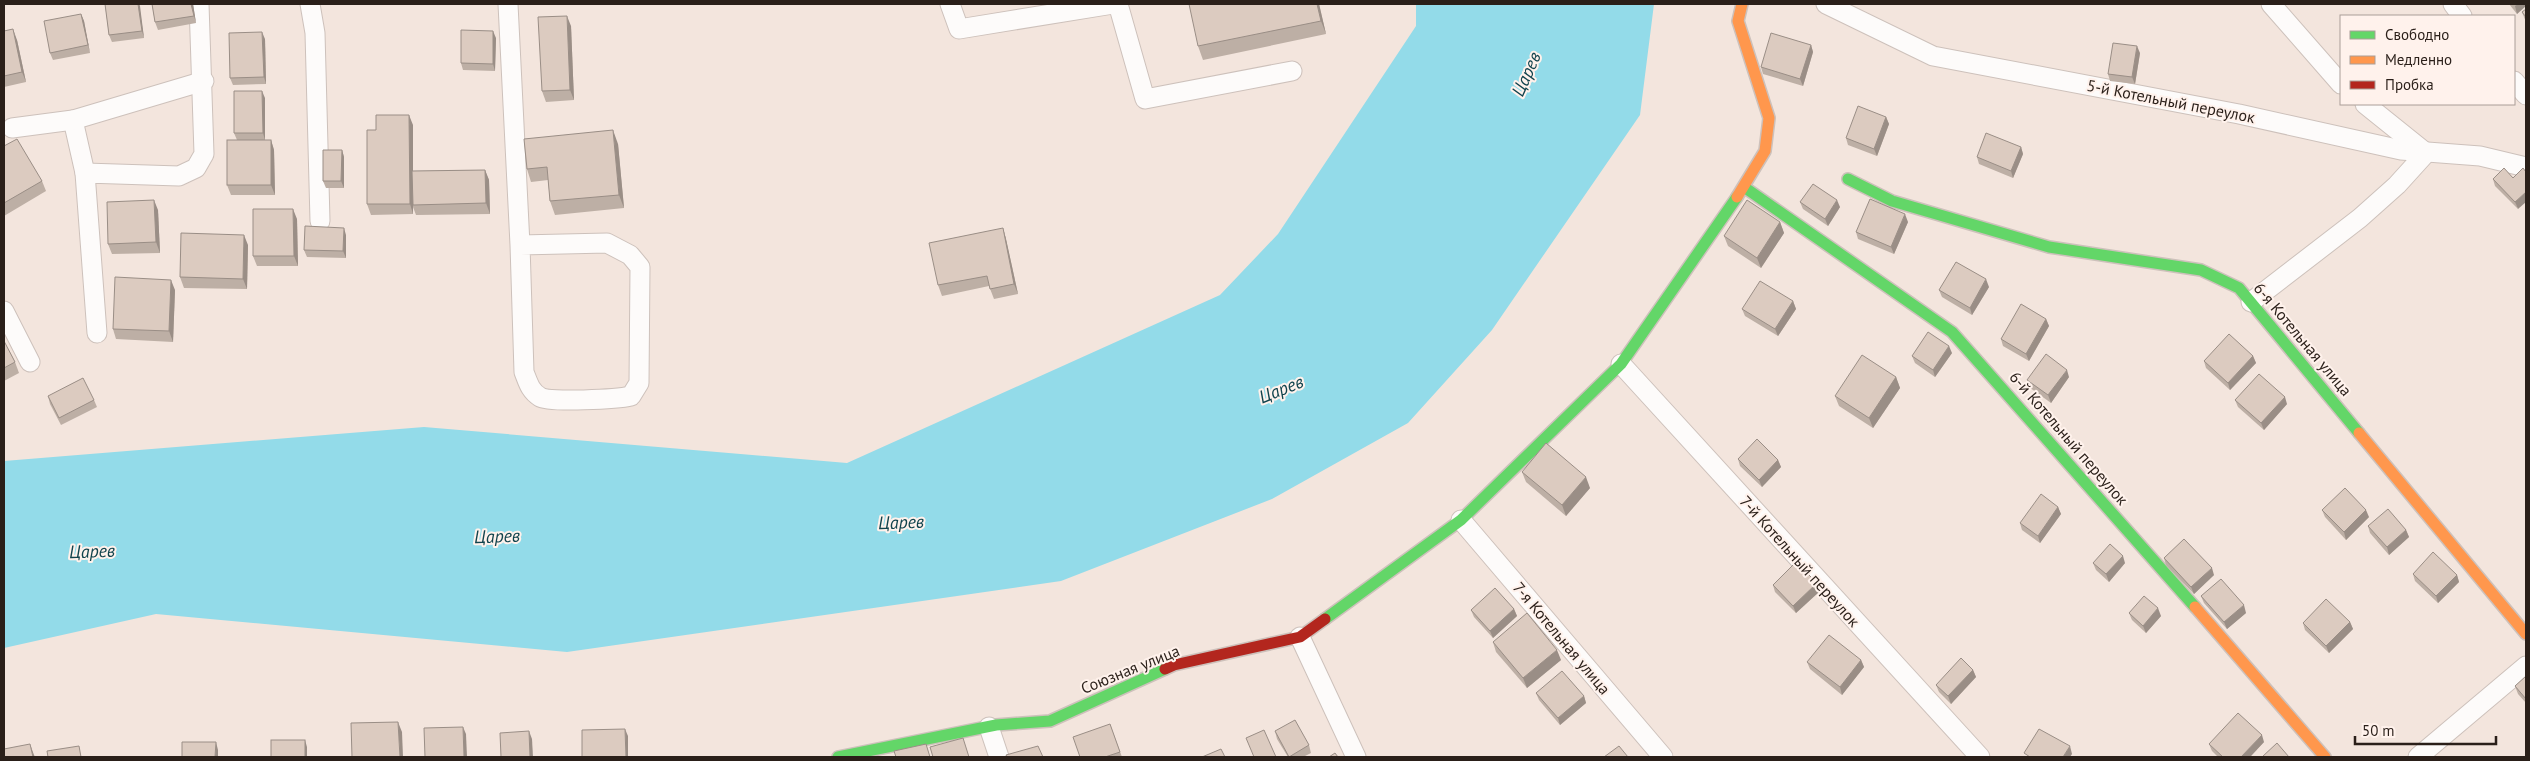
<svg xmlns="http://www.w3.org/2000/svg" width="2530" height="761" font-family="'PT Sans',sans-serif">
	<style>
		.water { fill: #93dbe9 }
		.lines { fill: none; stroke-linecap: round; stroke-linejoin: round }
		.street-casing { stroke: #cdc1bb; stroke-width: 21 }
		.fast-casing { stroke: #cdc1bb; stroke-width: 14 }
		.slow-casing { stroke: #cdc1bb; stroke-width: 14 }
		.jam-casing { stroke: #cdc1bb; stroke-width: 14 }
		.street { stroke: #fdfbfa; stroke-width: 19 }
		.fast { stroke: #63d668; stroke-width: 11 }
		.slow { stroke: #ff974d; stroke-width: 11 }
		.jam { stroke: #b3261e; stroke-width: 11 }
		.wall { fill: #bdafa5 }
		.shaded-wall { fill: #9a8e86 }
		.building { fill: #dccbc0; stroke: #9a8e86 }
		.labels { text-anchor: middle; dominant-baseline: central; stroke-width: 4; stroke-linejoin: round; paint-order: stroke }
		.street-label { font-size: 16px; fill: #2a1f19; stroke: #fff2ec }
		.water-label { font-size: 18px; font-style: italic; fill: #11434d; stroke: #fff2ec }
	</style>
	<rect width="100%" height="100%" fill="#f3e5dd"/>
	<!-- water -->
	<path class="water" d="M1416,4H1654L1640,115L1492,330L1408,423L1272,499L1061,581L567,652L156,614L4,648V461L424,427L847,463L1220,295L1278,234L1416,26Z"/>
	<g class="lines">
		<defs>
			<g id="street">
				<path d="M310,4L315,33L320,221"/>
				<path d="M508,4L520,245L524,372C528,382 530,391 540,397C549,403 618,399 631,396L639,383L640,267L630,255L607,243L520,245"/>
				<path d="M950,4L959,29L1113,4"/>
				<path d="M1118,4L1145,99L1292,71"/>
				<path d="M1826,4L1933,56L2239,114L2401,150L2480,156L2526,167"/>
				<path d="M2271,4L2341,84"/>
				<path d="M2453,4L2462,16"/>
				<path d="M2514,81L2526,95"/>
				<path d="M73,120L85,173"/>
				<path d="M12,128L73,120L204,81"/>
				<path d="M2251,302L2360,218L2397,185L2426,153L2365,104"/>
				<path d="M4,311L30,362"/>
				<path d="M97,333L85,173L179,176L196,168L204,154L199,4"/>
				<path d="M1621,364L1980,757"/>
				<path d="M1461,520L1663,757"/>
				<path d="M1300,637L1356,757"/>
				<path d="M989,727L999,757"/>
				<path d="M2418,757L2526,666"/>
			</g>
			<g id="fast">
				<path d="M1848,179L1892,201L2049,247L2201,270L2239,288L2359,433"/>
				<path d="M1744,187L1952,332L2195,607"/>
				<path d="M1325,619L1461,520L1621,364L1737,197"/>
				<path d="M838,757L996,725L1050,721L1165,669"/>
			</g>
			<g id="slow">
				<path d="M1737,197L1765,151L1769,118L1738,21L1742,4"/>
				<path d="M2359,433L2526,634"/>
				<path d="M2195,607L2325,757"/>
			</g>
			<path id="jam" d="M1165,669L1174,665L1300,637L1325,619"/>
		</defs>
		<!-- street casing -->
		<use href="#street" class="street-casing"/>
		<!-- fast casing -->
		<use href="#fast" class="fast-casing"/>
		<!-- slow casing -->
		<use href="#slow" class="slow-casing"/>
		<!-- jam casing -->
		<use href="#jam" class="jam-casing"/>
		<!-- street -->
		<use href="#street" class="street"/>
		<!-- fast -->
		<use href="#fast" class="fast"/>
		<!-- slow -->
		<use href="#slow" class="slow"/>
		<!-- jam -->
		<use href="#jam" class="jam"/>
	</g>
	<!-- wall -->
	<g class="wall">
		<path d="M105,4H139L144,38L112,42L109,35Z"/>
		<path d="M152,4H193L196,23L158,30L155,22Z"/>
		<path d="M1319,4L1326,34L1203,60L1198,46Z"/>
		<path d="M2509,4H2526L2517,14Z"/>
		<path d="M2526,9V22L2522,12Z"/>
		<path d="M81,14L84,21L90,53L53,60L50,53Z"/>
		<path d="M571,26L574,100L546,102L542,91Z"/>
		<path d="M4,31L17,40L26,82L4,87Z"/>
		<path d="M496,38L495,71L463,70L461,63Z"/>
		<path d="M265,39L266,84L233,85L230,78Z"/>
		<path d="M1811,45L1813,52L1803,86L1763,74L1761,67Z"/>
		<path d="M2140,53L2135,84L2110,81L2108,74Z"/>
		<path d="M265,98V140H271L274,150L275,195H231L227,185L237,140L234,133Z"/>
		<path d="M1886,117L1889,124L1877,156L1848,145L1846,138Z"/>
		<path d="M413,125V171L485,170L489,180L490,214L416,215L413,207V214L371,215L367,204L376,130Z"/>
		<path d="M618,144L624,208L555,215L550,201L548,180L531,182L527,169Z"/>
		<path d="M4,146L42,181L46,191L4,216Z"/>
		<path d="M2021,147L2023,154L2013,178L1979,164L1977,157Z"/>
		<path d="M342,150L344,157V188H326L323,181Z"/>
		<path d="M2504,168L2518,209L2495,186L2493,179Z"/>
		<path d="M1800,202L1840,207L1828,226L1803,209Z"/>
		<path d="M158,210L160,253L112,254L108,244Z"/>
		<path d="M297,219L298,266H257L253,256Z"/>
		<path d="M1780,222L1784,233L1761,268L1728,246L1724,236Z"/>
		<path d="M1908,222L1894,254L1858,239L1856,232Z"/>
		<path d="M1003,228L1006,239L1018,294L994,299L989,286L942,296L938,285Z"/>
		<path d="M346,235V258L307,257L304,250Z"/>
		<path d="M248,245L247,289L184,288L180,277Z"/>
		<path d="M1989,287L1972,315L1942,297L1939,290Z"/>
		<path d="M175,290L173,342L116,339L113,329Z"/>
		<path d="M1793,301L1796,309L1778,336L1745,316L1742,309Z"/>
		<path d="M2046,319L2049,326L2029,361L2003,346L2001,339Z"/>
		<path d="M4,341L15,362L19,373L4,381Z"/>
		<path d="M1952,353L1935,377L1915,363L1912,356Z"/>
		<path d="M2253,356L2256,363L2230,390L2206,368L2204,361Z"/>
		<path d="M1896,377L1900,388L1873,428L1839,406L1835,396Z"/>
		<path d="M2069,377L2051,403L2029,387L2027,380Z"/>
		<path d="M48,396L94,400L97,407L61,425L50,404Z"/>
		<path d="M2235,400L2287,404L2264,430L2238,407Z"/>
		<path d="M1738,459L1778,460L1781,467L1762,487L1740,466Z"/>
		<path d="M1522,472L1590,488L1566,516L1526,482Z"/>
		<path d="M2058,507L2061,514L2040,543L2022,530L2020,523Z"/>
		<path d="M2322,510L2369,517L2346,540L2325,517Z"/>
		<path d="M2368,526L2406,530L2409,537L2389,555L2370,533Z"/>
		<path d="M2164,558L2214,575L2194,594L2166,565Z"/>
		<path d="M2093,563H2125L2109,582L2096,570Z"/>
		<path d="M2413,574L2457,575L2459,582L2438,603L2415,581Z"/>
		<path d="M1773,585L1820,591L1796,613L1775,592Z"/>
		<path d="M2201,596L2246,613L2227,629L2204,603Z"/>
		<path d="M1514,609L1517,616L1493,638L1474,617L1471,610Z"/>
		<path d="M2129,613L2161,616L2146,633L2132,620Z"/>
		<path d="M2350,622L2353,629L2329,653L2305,630L2303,623Z"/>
		<path d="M1493,642L1561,660L1527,688L1496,652Z"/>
		<path d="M1861,660L1864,667L1842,695L1810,669L1807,662Z"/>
		<path d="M1973,670L1976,677L1951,704L1939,692L1936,685Z"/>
		<path d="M2526,676V703L2518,694L2515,686Z"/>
		<path d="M1536,693L1584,696L1586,703L1560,725L1539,700Z"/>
		<path d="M1110,724L1122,757H1080Z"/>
		<path d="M1275,731L1309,745L1311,753L1303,757H1288L1277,739Z"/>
		<path d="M2264,742L2250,757H2218L2212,751L2209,744Z"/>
	</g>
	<!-- shaded-wall -->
	<g class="shaded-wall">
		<path d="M138,4H139L140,6L144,38L142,31Z"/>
		<path d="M191,4H193L196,23L194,16Z"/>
		<path d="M1317,4H1319L1326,34L1321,21Z"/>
		<path d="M2518,4H2526V6L2517,14L2515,6Z"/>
		<path d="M81,14L84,21L90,53L88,45Z"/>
		<path d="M567,16L571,26L574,100L570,90Z"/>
		<path d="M13,29L17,40L26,82L22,72Z"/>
		<path d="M493,31L496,38L495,71L493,64Z"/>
		<path d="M262,32L265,39L266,84L264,77Z"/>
		<path d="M1811,45L1813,52L1803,86L1800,79Z"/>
		<path d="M2137,46L2140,53L2135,84L2132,77Z"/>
		<path d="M262,91L265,98V140L263,133Z"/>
		<path d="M409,115L413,125V214L410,204Z"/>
		<path d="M1886,117L1889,124L1877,156L1874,149Z"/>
		<path d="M613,130L618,144L624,208L619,195Z"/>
		<path d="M271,140L274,150L275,195L271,185Z"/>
		<path d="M2021,147L2023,154L2013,178L2011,171Z"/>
		<path d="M342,150L344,157V188L341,181Z"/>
		<path d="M485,170L489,180L490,214L486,203Z"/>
		<path d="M2526,192V202L2518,209L2515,202Z"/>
		<path d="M154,200L158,210L160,253L156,242Z"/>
		<path d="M1837,200L1840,207L1828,226L1825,219Z"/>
		<path d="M293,209L297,219L298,266L294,256Z"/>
		<path d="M1905,214L1908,222L1894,254L1891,247Z"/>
		<path d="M1780,222L1784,233L1761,268L1757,258Z"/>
		<path d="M344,228L346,235V258L343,251Z"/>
		<path d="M1003,228L1006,239L1018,294L1014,284Z"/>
		<path d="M244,235L248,245L247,289L243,279Z"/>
		<path d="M1986,279L1989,287L1972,315L1970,308Z"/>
		<path d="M171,280L175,290L173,342L169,331Z"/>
		<path d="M1793,301L1796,309L1778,336L1775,329Z"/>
		<path d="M2046,319L2049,326L2029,361L2026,354Z"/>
		<path d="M1949,346L1952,353L1935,377L1933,370Z"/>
		<path d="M2253,356L2256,363L2230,390L2228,383Z"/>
		<path d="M2067,370L2069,377L2051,403L2048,395Z"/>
		<path d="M1896,377L1900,388L1873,428L1869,418Z"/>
		<path d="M2285,397L2287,404L2264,430L2261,423Z"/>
		<path d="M1778,460L1781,467L1762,487L1759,480Z"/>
		<path d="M1586,477L1590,488L1566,516L1562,505Z"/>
		<path d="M2058,507L2061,514L2040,543L2038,536Z"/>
		<path d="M2366,510L2369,517L2346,540L2344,532Z"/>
		<path d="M2406,530L2409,537L2389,555L2387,547Z"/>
		<path d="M2123,556L2125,563L2109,582L2106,574Z"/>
		<path d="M2212,568L2214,575L2194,594L2191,587Z"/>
		<path d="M2457,575L2459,582L2438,603L2436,596Z"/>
		<path d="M1817,583L1820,591L1796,613L1793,606Z"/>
		<path d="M2244,605L2246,613L2227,629L2224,622Z"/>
		<path d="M2158,608L2161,616L2146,633L2143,626Z"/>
		<path d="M1514,609L1517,616L1493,638L1490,631Z"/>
		<path d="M2350,622L2353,629L2329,653L2326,646Z"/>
		<path d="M1557,650L1561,660L1527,688L1523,678Z"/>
		<path d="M1861,660L1864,667L1842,695L1840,687Z"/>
		<path d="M1973,670L1976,677L1951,704L1948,696Z"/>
		<path d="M1584,696L1586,703L1560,725L1558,718Z"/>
		<path d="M398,722L402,732L403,757H400Z"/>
		<path d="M463,727L466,734L467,757H464Z"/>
		<path d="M625,729L628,736V757H626Z"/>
		<path d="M529,731L532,739L533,757H530Z"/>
		<path d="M2262,735L2264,742L2250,757H2241Z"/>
		<path d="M305,740L307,747V757H305Z"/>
		<path d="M216,742L218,750V757H215Z"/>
		<path d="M30,744L34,755L35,757H33Z"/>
		<path d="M2070,746L2072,754L2070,757H2063Z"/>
	</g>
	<!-- building -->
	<g class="building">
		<path d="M105,4H138L142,31L109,35Z"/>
		<path d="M152,4H191L194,16L155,22Z"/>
		<path d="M1189,4H1317L1321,21L1198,46Z"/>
		<path d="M2526,9V17L2522,12Z"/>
		<path d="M81,14L88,45L50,53L44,21Z"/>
		<path d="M567,16L570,90L542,91L538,17Z"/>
		<path d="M13,29L22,72L4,76V31Z"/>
		<path d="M461,30L493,31V64L461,63Z"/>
		<path d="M262,32L264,77L230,78L229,33Z"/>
		<path d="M1771,33L1811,45L1800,79L1761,67Z"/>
		<path d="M2113,43L2137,46L2132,77L2108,74Z"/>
		<path d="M234,91H262L263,133H234Z"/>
		<path d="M1858,106L1886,117L1874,149L1846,138Z"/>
		<path d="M376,115H409L410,204H367V130H376Z"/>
		<path d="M613,130L619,195L550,201L547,167L527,169L524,139Z"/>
		<path d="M1986,133L2021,147L2011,171L1977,157Z"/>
		<path d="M17,139L42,181L4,203V146Z"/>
		<rect x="227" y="140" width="44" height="45"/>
		<path d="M323,150H342L341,181H323Z"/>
		<path d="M2504,168L2513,178L2523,168L2526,172V192L2515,202L2493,179Z"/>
		<path d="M485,170L486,203L413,205L412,171Z"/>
		<path d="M1813,184L1837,200L1825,219L1800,202Z"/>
		<path d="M1870,199L1905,214L1891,247L1856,232Z"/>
		<path d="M154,200L156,242L108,244L107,202Z"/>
		<path d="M1747,200L1780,222L1757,258L1724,236Z"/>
		<path d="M253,209H293L294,256H253Z"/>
		<path d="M305,226L344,228L343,251L304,250Z"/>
		<path d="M1003,228L1014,284L990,289L987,276L938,285L929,243Z"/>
		<path d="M181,233L244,235L243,279L180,277Z"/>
		<path d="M1956,262L1986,279L1970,308L1939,290Z"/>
		<path d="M115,277L171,280L169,331L113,329Z"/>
		<path d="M1760,281L1793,301L1775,329L1742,309Z"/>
		<path d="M2021,304L2046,319L2026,354L2001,339Z"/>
		<path d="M1928,332L1949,346L1933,370L1912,356Z"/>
		<path d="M2229,334L2253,356L2228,383L2204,361Z"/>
		<path d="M4,341L15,362L4,368Z"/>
		<path d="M2046,354L2067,370L2048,395L2027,380Z"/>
		<path d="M1862,355L1896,377L1869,418L1835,396Z"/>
		<path d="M2259,374L2285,397L2261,423L2235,400Z"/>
		<path d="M83,378L94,400L59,418L48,396Z"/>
		<path d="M1757,439L1778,460L1759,480L1738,459Z"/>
		<path d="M1546,443L1586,477L1562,505L1522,472Z"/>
		<path d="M2345,488L2366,510L2344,532L2322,510Z"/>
		<path d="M2041,494L2058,507L2038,536L2020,523Z"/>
		<path d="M2388,509L2406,530L2387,547L2368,526Z"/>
		<path d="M2184,539L2212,568L2191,587L2164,558Z"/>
		<path d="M2110,544L2123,556L2106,574L2093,563Z"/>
		<path d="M2433,552L2457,575L2436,596L2413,574Z"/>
		<path d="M1796,562L1817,583L1793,606L1773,585Z"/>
		<path d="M2221,579L2244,605L2224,622L2201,596Z"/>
		<path d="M1495,588L1514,609L1490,631L1471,610Z"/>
		<path d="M2144,596L2158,608L2143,626L2129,613Z"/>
		<path d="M2326,599L2350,622L2326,646L2303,623Z"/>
		<path d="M1527,613L1557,650L1523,678L1493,642Z"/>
		<path d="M1829,635L1861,660L1840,687L1807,662Z"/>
		<path d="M1961,658L1973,670L1948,696L1936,685Z"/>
		<path d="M1562,671L1584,696L1558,718L1536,693Z"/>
		<path d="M2526,676V699L2515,686Z"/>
		<path d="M2238,713L2262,735L2241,757H2223L2209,744Z"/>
		<path d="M1295,720L1309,745L1289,757L1275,731Z"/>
		<path d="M398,722L400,757H352L351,723Z"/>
		<path d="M1110,724L1120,752L1105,757H1080L1073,737Z"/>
		<path d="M463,727L464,757H425L424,728Z"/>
		<path d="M625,729L626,757H582V730Z"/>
		<path d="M2039,729L2070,746L2063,757H2030L2024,753Z"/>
		<path d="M1264,730L1276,757H1254L1246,738Z"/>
		<path d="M529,731L530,757H501L500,733Z"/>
		<path d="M963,738L969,757H933L930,747Z"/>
		<rect x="271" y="740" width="34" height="17"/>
		<path d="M182,742H216L215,757H182Z"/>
		<path d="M2277,743L2289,757H2262Z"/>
		<path d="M30,744L33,757H4V749Z"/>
		<path d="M926,744L930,757H896L894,751Z"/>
		<path d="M79,746L81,757H48L47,751Z"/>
		<path d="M1038,746L1043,757H1007L1006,755Z"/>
		<path d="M1619,746L1628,757H1604Z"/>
		<path d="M1221,749L1225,757H1202Z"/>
		<path d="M1335,753L1338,757H1329Z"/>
	</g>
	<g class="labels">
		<!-- street labels -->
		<g class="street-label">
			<text transform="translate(2171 101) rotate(11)">5-й Котельный переулок</text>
			<text transform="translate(2303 339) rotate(50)">6-я Котельная улица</text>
			<text transform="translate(2069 438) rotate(49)">6-й Котельный переулок</text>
			<text transform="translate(1800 561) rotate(48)">7-й Котельный переулок</text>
			<text transform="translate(1562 638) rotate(50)">7-я Котельная улица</text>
			<text transform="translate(1130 669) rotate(-22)">Союзная улица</text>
		</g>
		<!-- water labels -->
		<g class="water-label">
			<text transform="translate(1526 74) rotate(-66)">Царев</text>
			<text transform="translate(1281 389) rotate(-22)">Царев</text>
			<text transform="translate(901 522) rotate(-2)">Царев</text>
			<text transform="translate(497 536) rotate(-2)">Царев</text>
			<text transform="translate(92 551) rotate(-2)">Царев</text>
		</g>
	</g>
	<!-- border -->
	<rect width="2530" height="761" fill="none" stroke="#2a1f19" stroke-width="10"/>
	<!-- legend -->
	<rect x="2340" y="15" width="175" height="90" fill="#fff2ec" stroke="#aa9e98"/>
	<rect x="2350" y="31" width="25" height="8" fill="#63d668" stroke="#aa9e98"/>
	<text x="2385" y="40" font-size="15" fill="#2a1f19">Свободно</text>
	<rect x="2350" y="56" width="25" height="8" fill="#ff974d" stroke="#aa9e98"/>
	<text x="2385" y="65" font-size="15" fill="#2a1f19">Медленно</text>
	<rect x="2350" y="81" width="25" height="8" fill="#b3261e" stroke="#aa9e98"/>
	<text x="2385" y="90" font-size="15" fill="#2a1f19">Пробка</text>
	<!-- scale -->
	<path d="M2355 736v8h141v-8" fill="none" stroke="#2a1f19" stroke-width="2.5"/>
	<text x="2362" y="736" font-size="15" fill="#2a1f19" stroke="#fff2ec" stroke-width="4" paint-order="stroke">50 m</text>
</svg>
